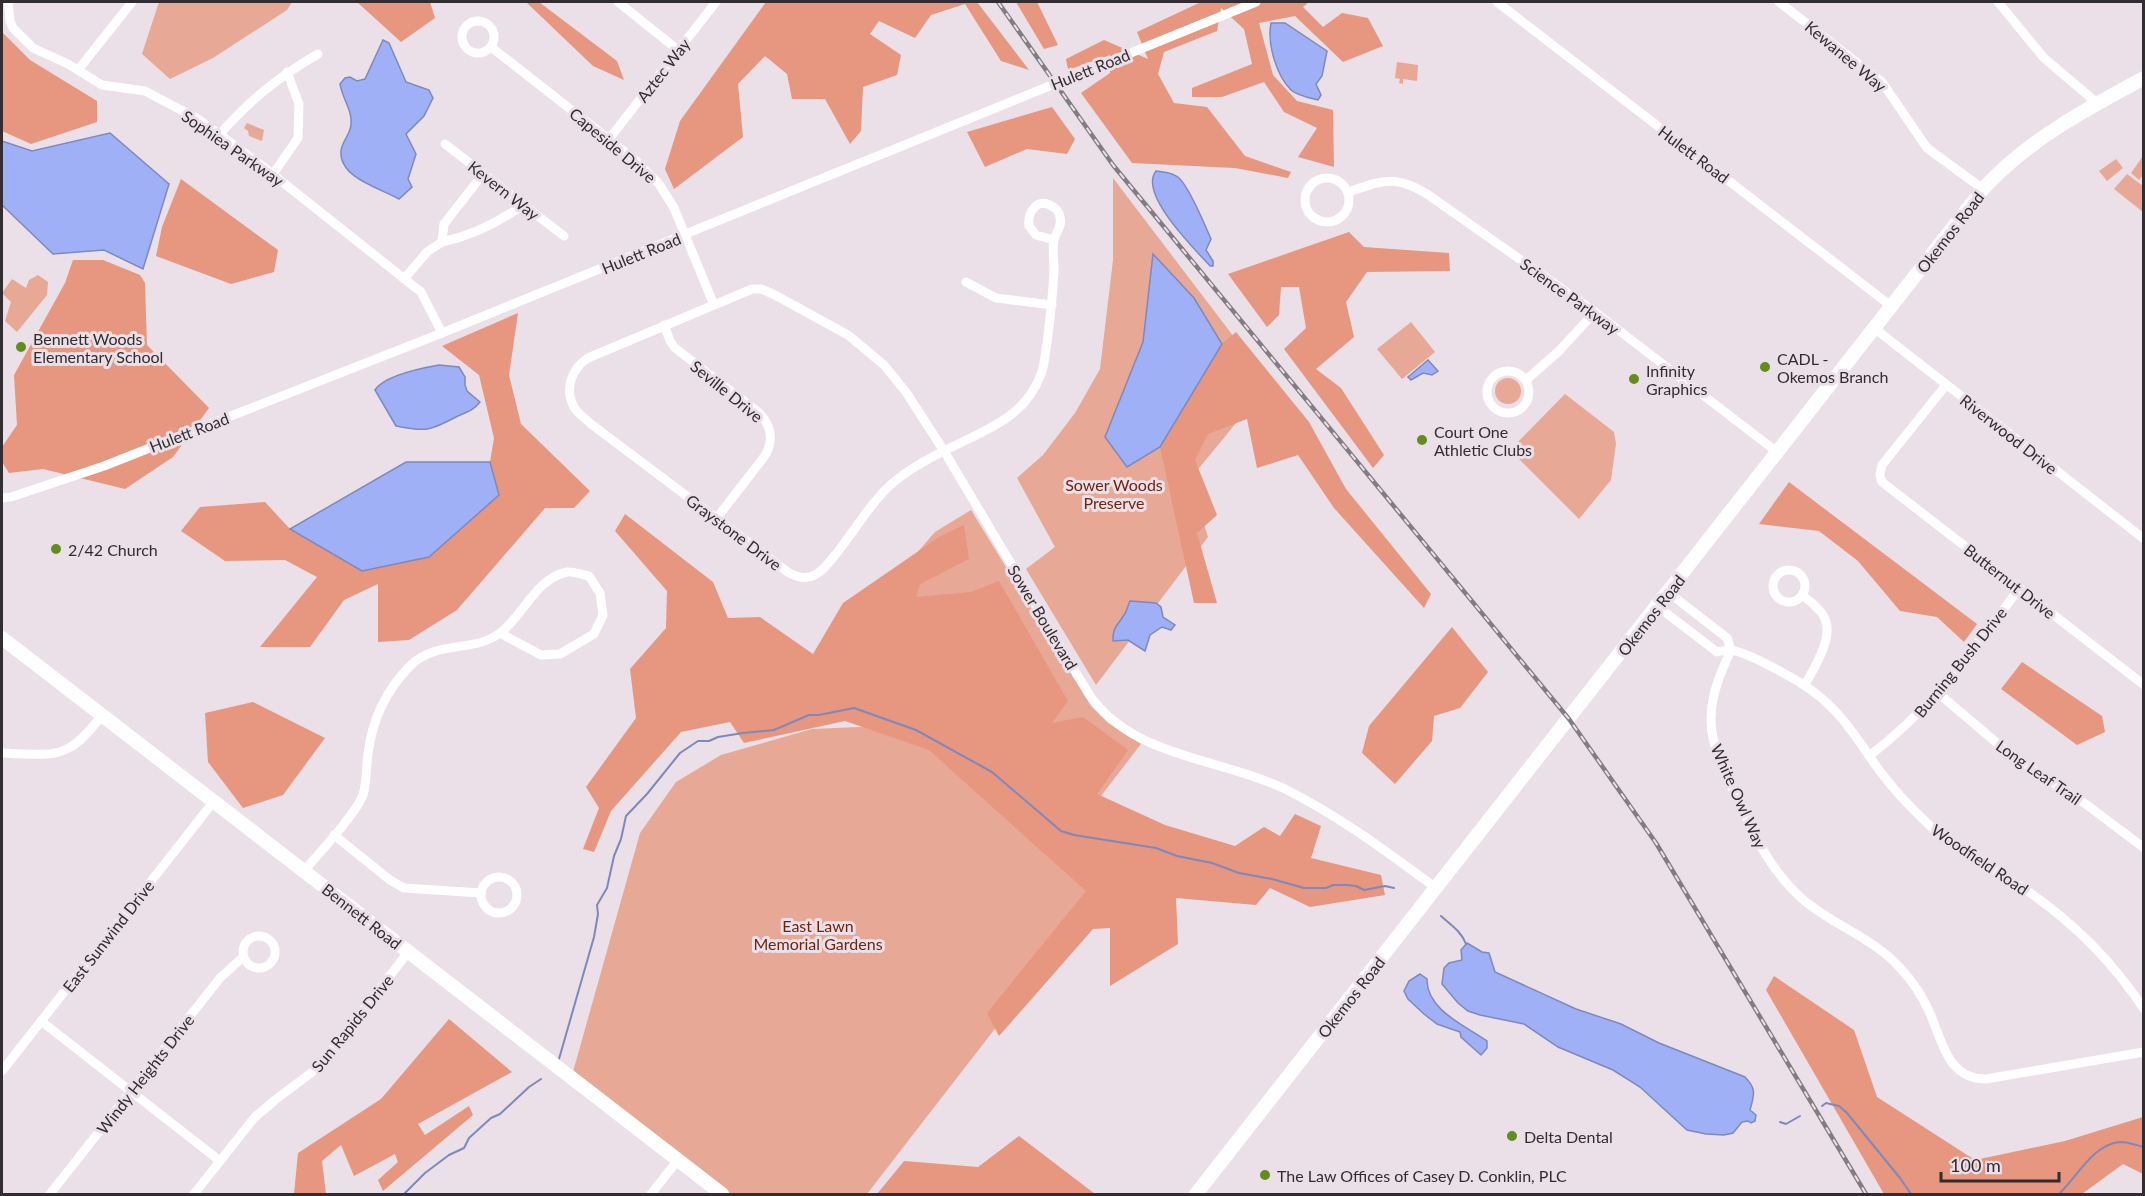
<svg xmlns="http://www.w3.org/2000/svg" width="2145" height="1196" font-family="Lato,sans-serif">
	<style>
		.green { fill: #e8a896 }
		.forest { fill: #e7967f }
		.water { fill: #9fb0f7; stroke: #7e89bb; stroke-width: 1.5 }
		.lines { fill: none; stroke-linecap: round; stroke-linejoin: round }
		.stream { stroke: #7e89bb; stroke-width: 2 }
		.street { stroke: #fff; stroke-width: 9 }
		.secondary { stroke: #fff; stroke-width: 14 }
		.rail-casing { stroke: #837c82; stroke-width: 4.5 }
		.rail { stroke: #ebdfe8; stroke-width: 2; stroke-dasharray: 7; stroke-linecap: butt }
		.poi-dot { fill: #628d1c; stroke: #ebdfe8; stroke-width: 2 }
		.labels { text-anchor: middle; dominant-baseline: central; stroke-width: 6; stroke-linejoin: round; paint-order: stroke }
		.street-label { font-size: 16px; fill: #312d30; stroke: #ebdfe8 }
		.poi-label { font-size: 16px; fill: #312d30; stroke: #ebdfe8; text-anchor: start }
		.park-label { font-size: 16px; fill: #6d2510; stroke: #ebdfe8 }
	</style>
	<rect width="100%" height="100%" fill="#ebdfe8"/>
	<!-- green -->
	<g class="green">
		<path d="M159,2H292L287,10L213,58L170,79L142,54Z"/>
		<path d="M1397,62L1418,65L1417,81L1403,79V84L1399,83L1400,79L1395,78Z"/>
		<path d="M247,123L264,130L262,141L249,136L248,131L244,128Z"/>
		<path d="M2143,156V175L2139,180L2131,173Z"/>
		<path d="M2116,159L2123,168L2107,181L2099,171Z"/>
		<path d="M2127,174L2143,186V212L2114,189Z"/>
		<path d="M1113,178L1269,383L1190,479L1208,537L1096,685L1026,569L1055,547L1017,478L1043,455L1075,413L1100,369L1113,260Z"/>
		<path d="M38,275L48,282L47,295L17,332L5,321L11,302L2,293L12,279L26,288L29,280Z"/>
		<path d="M1411,322L1435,352L1402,379L1377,349Z"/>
		<circle cx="1508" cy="391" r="13"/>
		<path d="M1565,394L1614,432L1616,444L1611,480L1579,519L1514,454V446Z"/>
		<path d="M971,510L1091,706L1108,723L1141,744L1054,857L1100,893L867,1194H730L573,1072L640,833L676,782L721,755L812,729L882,726L823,661L935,532Z"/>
	</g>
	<!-- forest -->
	<g class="forest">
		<path d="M357,2H430L435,18L401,42Z"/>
		<path d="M526,2H539L617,61L624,80L593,66Z"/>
		<path d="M766,2H977L1029,70L1001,61L965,4L931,15L915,38L879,21L870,34L901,55L897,75L863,87L861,131L850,144L825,99H792L787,74L765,56L738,84L743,137L674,189L665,169L680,121Z"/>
		<path d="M1016,2H1037L1058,45L1044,49Z"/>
		<path d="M1201,2H1309L1303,7L1323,27L1342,13L1368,18L1383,46L1343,62L1295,16L1259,23L1273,75L1297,101L1333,110L1334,167L1298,157L1317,128L1284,112L1264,82L1222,97H1192V88L1252,64L1244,29L1221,8L1217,31L1164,52L1158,74L1174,103L1207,107L1245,156L1291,172L1288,178L1235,168L1132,163L1081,93L1110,73V55L1068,70L1066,59L1104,40L1148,59L1137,32Z"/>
		<path d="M2,32L30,60L97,101V122L31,144L2,131Z"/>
		<path d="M1052,107L1075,139L1067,154L1027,149L985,167L967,132Z"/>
		<path d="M181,179L278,250L274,272L231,284L156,256L162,227Z"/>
		<path d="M1349,232L1364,247L1449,253L1450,271L1367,272L1346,302L1354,337L1316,369L1341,388L1384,455L1373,468L1284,349L1306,328L1299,287H1281L1279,315L1267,327L1228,274Z"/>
		<path d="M73,260H103L140,275L145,283L147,345L209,408L173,457L125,489L43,469L9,473L2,462V447L17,425L14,375L65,283Z"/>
		<path d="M518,313L509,375L521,424L590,491L574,508H545L457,610L409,640L378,642V584L344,600L310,647H260L317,577L285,560L225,561L181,531L200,507L265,502L290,529L499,495L490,462L494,438L479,375L442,346Z"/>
		<path d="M1236,332L1309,422L1346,489L1431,594L1424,608L1334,508L1298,455L1257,468L1247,419L1208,434L1195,460L1217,515L1197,533L1217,603H1194L1160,447L1222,344Z"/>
		<path d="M1789,482L1977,624L1964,642L1937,617L1900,611L1858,561L1819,531L1759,524Z"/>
		<path d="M625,514L713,582L728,618L760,617L813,654L843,603L939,537L964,525L969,559L920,584L916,597L971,592L999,581L1068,701L1052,723L1083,717L1128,750L1097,794L1165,825L1235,846L1264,827L1280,836L1295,814L1321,826L1311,858L1381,875L1385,895L1310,907L1270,888L1256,905L1176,898L1178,944L1110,986V928L1093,929L999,1036L987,1013L1086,891L929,750L845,721L744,743L730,722L681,732L611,811L594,852L583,849L599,808L586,787L636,718L630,669L666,628L667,591L615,531Z"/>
		<path d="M1452,627L1488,672L1460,708L1434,716L1432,741L1395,784L1362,753L1369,726Z"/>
		<path d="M2022,662L2102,716L2105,732L2077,745L2001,689Z"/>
		<path d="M253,702L325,738L283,795L243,808L208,762L205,713Z"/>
		<path d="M1774,976L1854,1030L1877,1097L1975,1160L2065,1141L2143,1117V1174L2123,1164L2082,1194H1884L1766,990Z"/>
		<path d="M449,1019L512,1072L418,1124L425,1135L469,1106L473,1115L383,1191L378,1180L398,1162L395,1154L354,1176L341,1145L322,1161L326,1194H294L298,1153L381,1099Z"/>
		<path d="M1019,1136L1095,1194H877L904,1161L978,1167Z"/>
	</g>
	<!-- water -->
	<g class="water">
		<path d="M1271,23H1285L1327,51L1322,76L1316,84L1321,95L1318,100C1310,98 1298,96 1291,90C1276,75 1267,43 1271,23Z"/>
		<path d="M383,40L389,43L406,82L429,90L433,98L424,116L406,134L416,154L408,179L412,187L399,199C380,188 339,178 341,151C342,141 350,135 351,125C353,111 342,98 340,84L345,78L350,77L357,81L365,79Z"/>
		<path d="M110,133L169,184L143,269L104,250L53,254L2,205V141L32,151Z"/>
		<path d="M1156,171C1163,172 1173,172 1179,178C1189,187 1205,225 1211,239L1206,250L1213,261V266H1210C1195,249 1138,194 1156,171Z"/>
		<path d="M1153,254L1194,298L1222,344L1160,447L1127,467L1105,437L1143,342Z"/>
		<path d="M1428,360L1438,371L1432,375L1423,373L1411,380L1408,377Z"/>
		<path d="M439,365L459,367L465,377V385L467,391L480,402C473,411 466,412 456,417C429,431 426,432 396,426L375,390C384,376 422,368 439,365Z"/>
		<path d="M406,462H490L499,495L429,557L362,571L290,529Z"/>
		<path d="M1130,601L1156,603L1161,607L1163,617L1175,625L1171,630L1162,627L1150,635L1145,651L1128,640L1113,641C1112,628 1118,625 1124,615C1127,611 1128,605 1130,601Z"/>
		<path d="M1467,943L1482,952L1489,953L1495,972L1576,1009L1621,1024L1659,1043L1745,1077C1757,1089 1754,1095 1750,1110L1756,1115L1755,1121L1751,1123L1748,1121L1742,1122L1733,1133L1724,1135L1706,1134L1687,1130L1640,1087L1613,1070L1558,1047L1524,1024L1480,1015L1468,1011L1458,1003L1442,984L1444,968L1449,963L1462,960L1461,950Z"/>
		<path d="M1420,974L1427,979C1426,1010 1466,1026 1487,1041V1048L1481,1055L1461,1037L1460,1032L1437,1024L1424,1014L1408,999L1404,991L1409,981Z"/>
	</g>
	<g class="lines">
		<!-- stream -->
		<g class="stream">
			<path d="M1441,916C1451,925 1461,931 1466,944"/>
			<path d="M559,1059L594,937L598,914L597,905L607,888L614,856L621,839L626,816L647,794L680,753L698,741H709L718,737L743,733L774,730L809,715H819L854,708L916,730L992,772L1061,831L1074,835L1156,848L1177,856L1212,863L1239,873L1272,879L1304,888H1326L1333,885H1347L1356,886L1364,890L1385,886L1394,888"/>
			<path d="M1822,1106L1826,1103L1839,1106L1847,1113L1900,1178L1911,1194"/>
			<path d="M1780,1122L1786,1124L1800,1116"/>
			<path d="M404,1194L425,1173L449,1155L464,1148L469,1138L491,1118L500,1114L529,1087L541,1079"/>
			<path d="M2059,1194C2077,1177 2093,1144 2120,1142C2128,1142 2136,1145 2144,1147"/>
		</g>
		<!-- street -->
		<g class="street">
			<path d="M8,2L10,21L13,28L33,48L68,64L102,85L145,91L198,119L256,161L421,292L442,333"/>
			<path d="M618,2L678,50"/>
			<path d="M1497,2L1891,306"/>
			<path d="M1779,2L1882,82L1927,148L1983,189"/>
			<path d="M1998,2L2044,58L2097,103"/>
			<circle cx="478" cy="37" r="16"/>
			<path d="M491,47L634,159L659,184L674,208L714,305"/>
			<path d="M78,70L132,2"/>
			<path d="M219,135C251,99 277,78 318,54"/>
			<path d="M609,139L716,2"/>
			<path d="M445,144L564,236"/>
			<path d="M273,174L298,138L299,104L287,72"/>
			<circle cx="1327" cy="200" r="22"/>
			<path d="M1348,192C1383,181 1393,174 1427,194L1595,312L1777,452"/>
			<path d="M1054,240L1036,235L1029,226C1027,212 1038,196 1053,207C1057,209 1059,212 1060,217C1062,226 1057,231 1054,239C1052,245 1054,262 1054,270C1053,295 1050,319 1047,343C1045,353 1045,364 1041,374C1025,419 982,431 944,451C920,463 895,477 878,498C863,514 831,567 815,575C805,580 798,577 789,573L591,424C585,418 578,414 574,407C564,389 572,368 588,358L752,289H761L773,294L848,335L884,365L906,392L944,451L1079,678C1084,685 1088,694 1094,701C1139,758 1222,759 1283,788C1338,815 1387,852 1436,888"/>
			<path d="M442,242C471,236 499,222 523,205"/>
			<path d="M404,279L427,252L442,242L444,224L483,174"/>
			<path d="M966,282L996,298L1052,305"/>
			<path d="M664,325L670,341L675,348L757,411C771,424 775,440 764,457L716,519"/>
			<path d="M1874,328L2144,539"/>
			<circle cx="1508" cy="392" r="21"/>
			<path d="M1526,380L1558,352L1595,312"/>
			<path d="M1946,385L1882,465L1880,475L1882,482L2144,685"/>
			<path d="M2,498L11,497L104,466L442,333L1256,2"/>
			<circle cx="1789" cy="586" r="16"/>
			<path d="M1668,592L1727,638L1731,650"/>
			<path d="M1802,595C1808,600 1815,605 1820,611C1839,632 1815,665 1805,685"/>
			<path d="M1657,606L1717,652C1721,651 1726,650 1730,650C1746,651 1802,682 1815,693C1843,714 1859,742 1879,770C1893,789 1910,807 1928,824C1957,851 1993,868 2026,890C2073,922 2113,962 2144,1009"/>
			<path d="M1731,650C1721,672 1711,694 1711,719C1711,746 1723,769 1734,792C1753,833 1770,872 1806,902C1837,927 1875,939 1902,970C1913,982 1922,996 1929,1011C1942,1040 1947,1079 1986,1079L2144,1052"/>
			<path d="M1938,693L2011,755L2087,805L2144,848"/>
			<path d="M2,753C55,755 68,761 102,715"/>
			<path d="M1869,756C1931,710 1973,648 2020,588"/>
			<path d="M334,835L390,880L404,888L481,893"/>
			<path d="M304,871C320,852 355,815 363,795C367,782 366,767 368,754C372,720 387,689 411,665C437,640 473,653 500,633C524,615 535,579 567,572C573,571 583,575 589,576L600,593L603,615L594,634L560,654L541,655L500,633"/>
			<circle cx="499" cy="895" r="18"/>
			<circle cx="259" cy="952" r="16"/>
			<path d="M41,1021L220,1161"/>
			<path d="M2,1071L214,801"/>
			<path d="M50,1194L220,978L243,957"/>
			<path d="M194,1194L254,1118L275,1100L319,1067L409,951"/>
			<path d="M651,1194L678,1160"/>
		</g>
		<!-- secondary -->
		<g class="secondary">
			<path d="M2,638L722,1194"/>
			<path d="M1196,1194L1983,189C2028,140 2086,109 2144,78"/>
		</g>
		<defs>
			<path id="rail" d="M998,2L1113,165L1569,719L1656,843L1866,1194"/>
		</defs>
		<!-- rail casing -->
		<use href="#rail" class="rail-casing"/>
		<!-- rail -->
		<use href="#rail" class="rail"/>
	</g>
	<!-- markers -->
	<g class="poi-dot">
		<circle cx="21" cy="347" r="6"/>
		<circle cx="1765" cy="367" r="6"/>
		<circle cx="1634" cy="379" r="6"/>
		<circle cx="1422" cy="440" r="6"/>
		<circle cx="56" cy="549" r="6"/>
		<circle cx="1512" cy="1136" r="6"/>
		<circle cx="1265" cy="1175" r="6"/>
	</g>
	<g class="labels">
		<!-- street labels -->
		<g class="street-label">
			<text transform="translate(1846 56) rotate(40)">Kewanee Way</text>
			<text transform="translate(1090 69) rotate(-22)">Hulett Road</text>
			<text transform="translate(663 70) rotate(-52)">Aztec Way</text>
			<text transform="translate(613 145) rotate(40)">Capeside Drive</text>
			<text transform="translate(233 148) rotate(35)">Sophiea Parkway</text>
			<text transform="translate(1694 154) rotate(37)">Hulett Road</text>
			<text transform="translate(504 190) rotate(38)">Kevern Way</text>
			<text transform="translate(1950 232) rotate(-52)">Okemos Road</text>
			<text transform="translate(641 253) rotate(-22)">Hulett Road</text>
			<text transform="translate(1570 296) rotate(36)">Science Parkway</text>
			<text transform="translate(727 391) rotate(39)">Seville Drive</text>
			<text transform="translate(189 432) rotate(-21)">Hulett Road</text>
			<text transform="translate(2009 434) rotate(38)">Riverwood Drive</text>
			<text transform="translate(734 532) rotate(37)">Graystone Drive</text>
			<text transform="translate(2010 581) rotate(38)">Butternut Drive</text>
			<text transform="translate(1651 615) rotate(-52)">Okemos Road</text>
			<text transform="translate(1043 617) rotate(59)">Sower Boulevard</text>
			<text transform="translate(1960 662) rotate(-51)">Burning Bush Drive</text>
			<text transform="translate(2039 772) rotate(35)">Long Leaf Trail</text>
			<text transform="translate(1739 796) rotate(66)">White Owl Way</text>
			<text transform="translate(1980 859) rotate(34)">Woodfield Road</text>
			<text transform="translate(362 916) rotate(38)">Bennett Road</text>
			<text transform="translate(108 936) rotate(-52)">East Sunwind Drive</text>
			<text transform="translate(1351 997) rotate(-52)">Okemos Road</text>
			<text transform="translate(352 1023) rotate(-51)">Sun Rapids Drive</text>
			<text transform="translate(145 1074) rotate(-52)">Windy Heights Drive</text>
		</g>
		<!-- poi labels -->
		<g class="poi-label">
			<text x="33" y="338">Bennett Woods<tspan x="33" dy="18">Elementary School</tspan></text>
			<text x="1777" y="358">CADL -<tspan x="1777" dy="18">Okemos Branch</tspan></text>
			<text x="1646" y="370">Infinity<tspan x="1646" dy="18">Graphics</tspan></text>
			<text x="1434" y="431">Court One<tspan x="1434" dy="18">Athletic Clubs</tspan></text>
			<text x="68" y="549">2/42 Church</text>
			<text x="1524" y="1136">Delta Dental</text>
			<text x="1277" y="1175">The Law Offices of Casey D. Conklin, PLC</text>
		</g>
		<!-- park labels -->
		<g class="park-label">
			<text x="1114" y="484">Sower Woods<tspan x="1114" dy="18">Preserve</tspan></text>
			<text x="818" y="925">East Lawn<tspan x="818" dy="18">Memorial Gardens</tspan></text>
		</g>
	</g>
	<!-- border -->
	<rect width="2145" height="1196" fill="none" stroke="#312d30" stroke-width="6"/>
	<!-- scale -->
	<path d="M1941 1172v9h118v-9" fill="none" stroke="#312d30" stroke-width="3"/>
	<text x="1950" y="1172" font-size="18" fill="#312d30" stroke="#ebdfe8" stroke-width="4.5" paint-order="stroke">100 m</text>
</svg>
